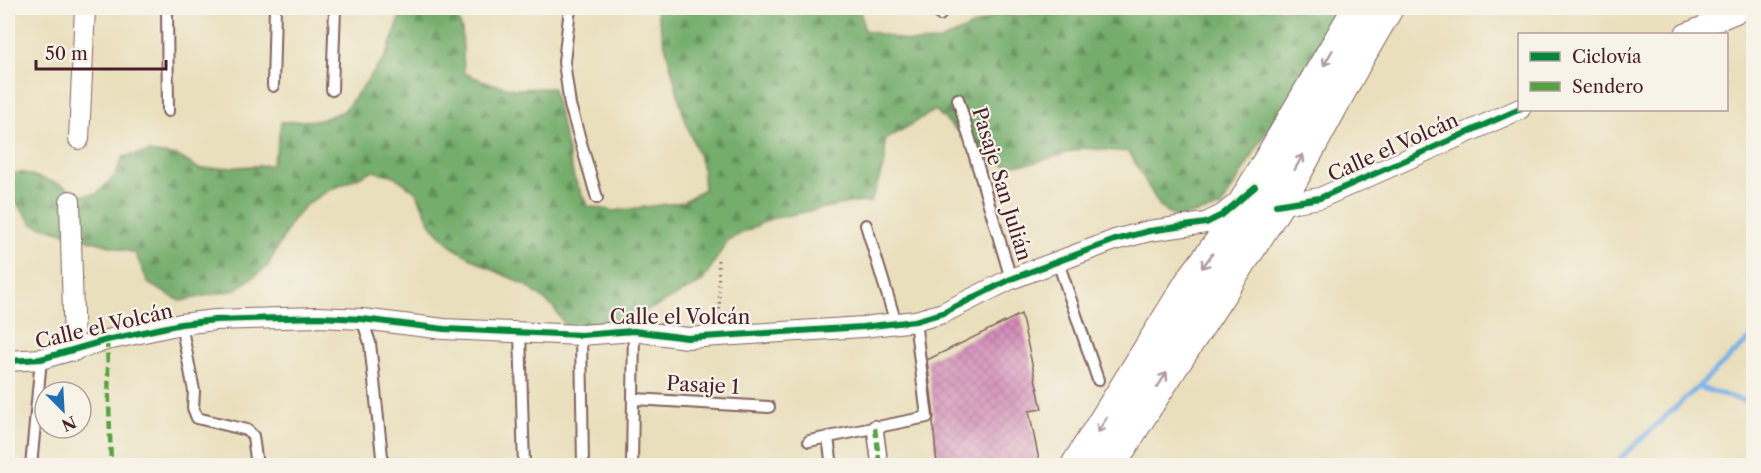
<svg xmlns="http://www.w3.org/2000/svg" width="1761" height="473" font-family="'Libre Caslon Text',serif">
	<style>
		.forest { fill: url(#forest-firs); stroke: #5f664c; stroke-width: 1.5 }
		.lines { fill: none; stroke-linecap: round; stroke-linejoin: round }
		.stream { stroke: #78b0e7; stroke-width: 5 }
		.building { fill: url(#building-cross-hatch) }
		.service-casing { stroke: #82625e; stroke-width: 14 }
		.pedestrian-casing { stroke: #82625e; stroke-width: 18 }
		.minor-casing { stroke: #82625e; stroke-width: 22 }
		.primary-casing { stroke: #82625e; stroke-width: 34 }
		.path { stroke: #82625e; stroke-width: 3; stroke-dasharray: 1.5 4.5; stroke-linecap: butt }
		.service { stroke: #fff; stroke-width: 10 }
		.pedestrian { stroke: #fff; stroke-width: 15 }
		.minor { stroke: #fff; stroke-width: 20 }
		.primary { stroke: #fff; stroke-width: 32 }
		.quiet { stroke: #56a243; stroke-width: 4.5; stroke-dasharray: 9 4.5; stroke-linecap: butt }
		.cycleway-casing { stroke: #f7f3e8; stroke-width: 10 }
		.cycleway { stroke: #00873e; stroke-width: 6 }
		.oneway { stroke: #ae9aa0 }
		.labels { text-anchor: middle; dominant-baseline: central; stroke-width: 4.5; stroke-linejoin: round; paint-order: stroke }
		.street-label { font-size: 20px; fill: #4a1f2b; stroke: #f7f3e8 }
	</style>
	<defs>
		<pattern id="forest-firs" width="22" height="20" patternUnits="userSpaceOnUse" patternTransform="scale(1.5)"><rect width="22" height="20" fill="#74ad6c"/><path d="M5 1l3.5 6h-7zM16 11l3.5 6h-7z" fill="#618c59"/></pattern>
		<pattern id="building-cross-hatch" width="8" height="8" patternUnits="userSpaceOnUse" patternTransform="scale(1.5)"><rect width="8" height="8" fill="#d48db9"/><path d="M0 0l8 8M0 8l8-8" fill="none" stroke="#ae7397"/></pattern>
	</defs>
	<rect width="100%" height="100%" fill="#f7f3e8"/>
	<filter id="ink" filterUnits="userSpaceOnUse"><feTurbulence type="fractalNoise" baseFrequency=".0167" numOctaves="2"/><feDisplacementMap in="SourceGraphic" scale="12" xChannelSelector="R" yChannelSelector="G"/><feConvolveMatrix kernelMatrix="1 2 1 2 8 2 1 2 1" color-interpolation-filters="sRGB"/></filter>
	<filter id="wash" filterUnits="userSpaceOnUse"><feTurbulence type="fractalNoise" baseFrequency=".008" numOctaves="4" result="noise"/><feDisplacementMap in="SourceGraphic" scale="24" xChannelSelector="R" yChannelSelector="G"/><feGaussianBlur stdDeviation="1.35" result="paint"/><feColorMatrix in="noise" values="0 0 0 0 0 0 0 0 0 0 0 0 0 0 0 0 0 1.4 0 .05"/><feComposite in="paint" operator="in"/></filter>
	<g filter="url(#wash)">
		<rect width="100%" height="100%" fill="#e9dfbc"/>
		<!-- forest -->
		<path class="forest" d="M402,8H455L462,30L464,73L489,83L515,89L553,88L574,178L588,206L614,211L683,202L704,189L702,165L684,117L656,10L657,8H860L864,30L911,42L940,41L996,15H1029L1051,8H1341L1221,207L1177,218L1160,207L1129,152L1083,148L1033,163L1005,165L986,154L954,128L935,110L885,140V162L871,202L849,203L770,219L728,240L702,282L657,306L600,328L568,330L554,308L526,285L487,267L452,247L432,226L416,192L392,175L372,171L326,192L307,204L292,221L267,267L235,290L180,301L149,284L135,253L33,224L8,193V175L21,172L60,184L81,195L96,194L115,176L123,157L149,152L178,156L199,169L271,165L277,149L281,122L320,120L344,111L385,57L395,33Z"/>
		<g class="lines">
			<!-- stream -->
			<g class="stream">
				<path d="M1698,387L1754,404"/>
				<path d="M1612,466L1754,335"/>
			</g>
		</g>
		<g id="blocks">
			<!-- building -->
			<path class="building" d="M1021,314L1042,409L1029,411L1040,465H937L933,422L934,416L927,360Z"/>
		</g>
	</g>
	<g filter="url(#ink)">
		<use href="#blocks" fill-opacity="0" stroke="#82625e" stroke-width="1.5"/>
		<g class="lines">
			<defs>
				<g id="service">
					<path d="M167,8L168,111"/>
					<path d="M570,8L564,62L570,105L597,198"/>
					<path d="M939,8L940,15"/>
					<path d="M273,86L275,8"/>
					<path d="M332,90L335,8"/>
					<path d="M958,99L1011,279"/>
					<path d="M866,225L896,323"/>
					<path d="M1058,262L1098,380"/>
					<path d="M362,319L370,343L383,466"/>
					<path d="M181,324L194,391L193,408L197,418L247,430L253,436L257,466"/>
					<path d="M520,333L524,466"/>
					<path d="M581,335L583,466"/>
					<path d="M635,399L769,407"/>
					<path d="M828,438L832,466"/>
					<path d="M809,441L927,417L915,321"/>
					<path d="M31,466L41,359"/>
					<path d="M632,466L634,331"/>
				</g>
				<path id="pedestrian" d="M875,428L880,466"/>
				<g id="minor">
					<path d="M1685,34L1748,8"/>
					<path d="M79,139L85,8"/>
					<path d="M70,201L74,351"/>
					<path d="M1276,205L1320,198L1520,109"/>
					<path d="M8,361L41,359L107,340L181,324L215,320L319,317L362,319L444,329L581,335L634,331L687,338L863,327L915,321L943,313L1011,279L1115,240L1149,231L1206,223L1222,215L1237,203"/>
				</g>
				<g id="primary">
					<path d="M1077,466L1192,281L1224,238L1359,8"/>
					<path d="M1109,466C1162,377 1222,293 1276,206C1315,141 1347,72 1387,8"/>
				</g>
			</defs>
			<!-- service casing -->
			<use href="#service" class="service-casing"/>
			<!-- pedestrian casing -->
			<use href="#pedestrian" class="pedestrian-casing"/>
			<!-- minor casing -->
			<use href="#minor" class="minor-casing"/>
			<!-- primary casing -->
			<use href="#primary" class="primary-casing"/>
			<!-- path -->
			<path class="path" d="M718,260L720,317"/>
			<!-- service -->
			<use href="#service" class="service"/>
			<!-- pedestrian -->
			<use href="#pedestrian" class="pedestrian"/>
			<!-- minor -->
			<use href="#minor" class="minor"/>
			<!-- primary -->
			<use href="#primary" class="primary"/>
			<!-- quiet -->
			<g class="quiet">
				<path d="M107,340L111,466"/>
				<path d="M875,428L880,466"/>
			</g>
			<defs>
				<g id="cycleway">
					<path d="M1276,205L1320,198L1520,109"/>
					<path d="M8,361L41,359L107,340L181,324L215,320L319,317L362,319L444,329L581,335L634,331L687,338L863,327L915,321L943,313L1011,279L1115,240L1149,231L1206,223L1222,215L1255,187"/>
				</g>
			</defs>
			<!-- cycleway casing -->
			<use href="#cycleway" class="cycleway-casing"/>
			<!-- cycleway -->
			<use href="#cycleway" class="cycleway"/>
		</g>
		<!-- one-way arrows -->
		<defs><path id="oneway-shaft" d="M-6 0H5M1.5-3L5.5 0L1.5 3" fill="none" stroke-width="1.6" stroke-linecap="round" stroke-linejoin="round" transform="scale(1.5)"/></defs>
		<g class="oneway">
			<use href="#oneway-shaft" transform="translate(1328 58) rotate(120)"/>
			<use href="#oneway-shaft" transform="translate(1299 162) rotate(-61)"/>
			<use href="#oneway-shaft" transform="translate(1207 261) rotate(126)"/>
			<use href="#oneway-shaft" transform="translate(1162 380) rotate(-57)"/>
			<use href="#oneway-shaft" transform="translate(1102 425) rotate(122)"/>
		</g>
	</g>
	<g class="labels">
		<!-- street labels -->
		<g class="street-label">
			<text transform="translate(1393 147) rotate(-24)">Calle el Volcán</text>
			<text transform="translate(1002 184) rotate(73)">Pasaje San Julián</text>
			<text x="680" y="317">Calle el Volcán</text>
			<text transform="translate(104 326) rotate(-13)">Calle el Volcán</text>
			<text transform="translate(703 385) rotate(3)">Pasaje 1</text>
		</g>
	</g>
	<!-- margin -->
	<rect width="1761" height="473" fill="none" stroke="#f7f3e8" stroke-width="30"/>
	<!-- legend -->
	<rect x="1518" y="33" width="210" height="78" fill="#f7f3e8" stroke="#b29e9c" stroke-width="1.5"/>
	<rect x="1530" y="52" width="30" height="9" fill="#00873e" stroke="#b29e9c" stroke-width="1.5"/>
	<text x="1572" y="63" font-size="18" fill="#4a1f2b">Ciclovía</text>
	<rect x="1530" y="82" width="30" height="9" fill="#56a243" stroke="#b29e9c" stroke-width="1.5"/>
	<text x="1572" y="93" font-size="18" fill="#4a1f2b">Sendero</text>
	<!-- north arrow -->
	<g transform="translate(63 410) rotate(156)"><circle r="28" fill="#f7f3e8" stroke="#b29e9c" stroke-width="1.5"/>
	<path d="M0-4.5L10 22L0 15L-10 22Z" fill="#1f6fb2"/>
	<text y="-9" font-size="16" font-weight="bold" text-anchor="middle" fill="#4a1f2b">N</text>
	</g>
	<!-- scale -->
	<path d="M36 60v9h130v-9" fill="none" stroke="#4a1f2b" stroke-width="3"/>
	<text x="45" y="60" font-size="18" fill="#4a1f2b" stroke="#f7f3e8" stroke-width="4.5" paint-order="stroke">50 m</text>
</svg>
